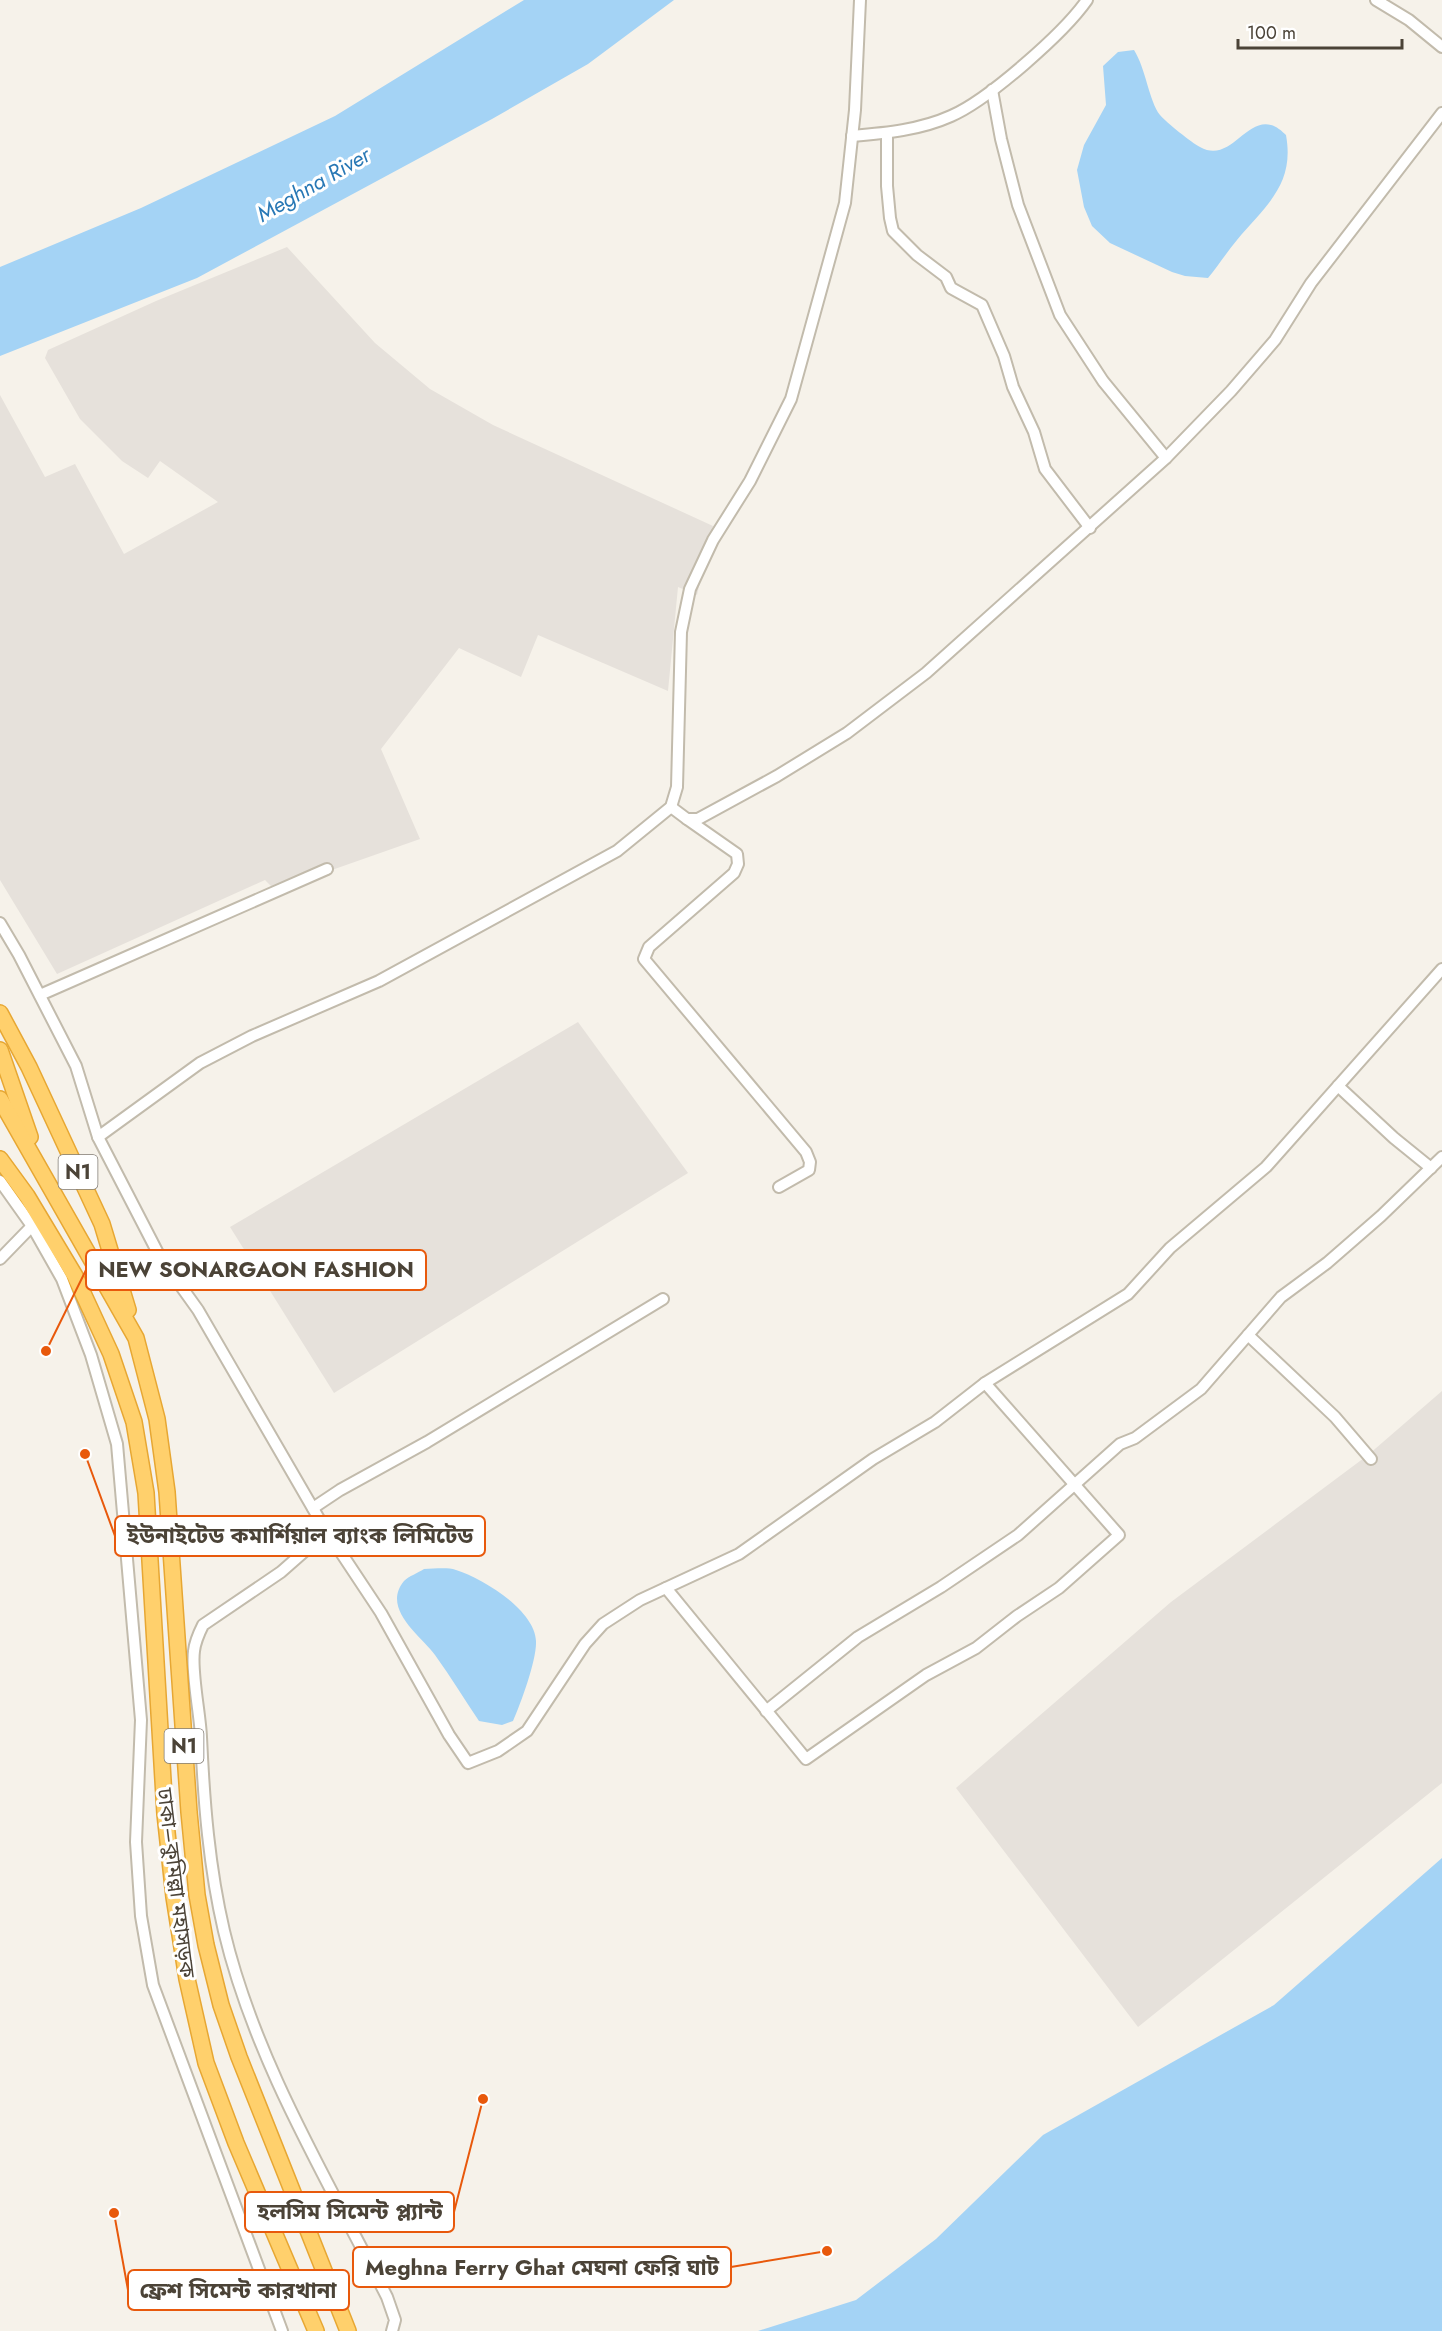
<svg xmlns="http://www.w3.org/2000/svg" width="1442" height="2331" font-family="Jost,'Noto Sans Bengali',sans-serif">
	<style>
		.industrial { fill: #e6e1db }
		.water { fill: #a4d3f5 }
		.lines { fill: none; stroke-linecap: round; stroke-linejoin: round }
		.minor-casing { stroke: #c2bbac; stroke-width: 14 }
		.highway-casing { stroke: #e7a733; stroke-width: 18 }
		.minor { stroke: #fff; stroke-width: 10 }
		.highway { stroke: #ffd06c; stroke-width: 15 }
		.labels { text-anchor: middle; dominant-baseline: central; stroke-width: 6; stroke-linejoin: round; paint-order: stroke }
		.shield { fill: #fff; stroke: #817b73; stroke-width: 1.5 }
		.shield-label { font-size: 20px; font-weight: bold; fill: #4b4337 }
		.street-label { font-size: 21px; fill: #4b4337; stroke: #fff }
		.water-label { font-size: 22px; font-style: italic; fill: #2878b5; stroke: #fff }
		.leader { fill: none; stroke: #e8590c; stroke-width: 2 }
		.callout-dot { fill: #e8590c; stroke: #fff; stroke-width: 2 }
		.callout { fill: #fff; stroke: #e8590c; stroke-width: 2 }
		.callout-label { font-size: 22px; text-anchor: middle; font-weight: bold; fill: #4b4337 }
	</style>
	<rect width="100%" height="100%" fill="#f6f2ea"/>
	<!-- industrial -->
	<g class="industrial">
		<path d="M287,247L375,343L430,389L493,425L713,526L697,595L678,587L668,691L538,635L521,677L459,648L381,749L420,839L275,890L265,880L57,974L0,880V395L45,477L75,464L124,554L218,502L160,461L148,478L122,461L80,419L45,358L48,350L156,301Z"/>
		<path d="M578,1022L688,1173L334,1393L230,1227Z"/>
		<path d="M1442,1391V1783L1138,2027L956,1788L1171,1602L1368,1455Z"/>
	</g>
	<!-- water -->
	<g class="water">
		<path d="M524,0H674L588,64L492,119L197,278L0,356V267L141,208L335,116Z"/>
		<path d="M1134,50C1146,69 1149,101 1160,115C1166,122 1192,143 1200,147C1230,164 1245,118 1271,125C1276,126 1282,131 1286,135C1295,185 1266,205 1237,240C1227,252 1218,266 1208,278L1185,276L1172,272L1110,243L1092,226L1084,207L1077,170L1084,145L1106,105L1103,66L1118,52Z"/>
		<path d="M424,1569C434,1569 447,1567 456,1570C482,1578 535,1610 536,1641C537,1659 521,1703 513,1721L502,1725L479,1721C464,1699 451,1677 435,1655C421,1636 381,1609 404,1581C409,1576 418,1573 424,1569Z"/>
		<path d="M1442,1858V2331H758L856,2300L936,2239L1043,2135L1274,2005Z"/>
	</g>
	<g class="lines">
		<defs>
			<g id="minor">
				<path d="M1376,0L1409,20L1442,47"/>
				<path d="M992,90L1001,139L1018,205L1060,315L1103,381L1166,458"/>
				<path d="M887,133V186L890,218L893,231L917,255L946,277L951,288L982,305L1004,356L1013,387L1034,432L1045,469L1090,528"/>
				<path d="M852,136C886,133 920,130 951,116C988,100 1064,33 1087,0"/>
				<path d="M671,807L687,819H698L777,776L847,733L926,673L1166,458L1231,391L1275,340L1311,283L1442,113"/>
				<path d="M687,819L737,854L738,864L734,873L649,947L644,959L806,1152L810,1162L809,1170L779,1187"/>
				<path d="M0,923L19,955L76,1066L98,1137L160,1257L198,1310L322,1524L306,1550L281,1572L203,1625C199,1633 195,1642 194,1651C191,1672 200,1713 201,1737C204,1803 209,1867 224,1931C255,2061 327,2179 387,2297L395,2320L392,2331"/>
				<path d="M40,995L327,869"/>
				<path d="M1338,1086L1394,1138L1431,1168"/>
				<path d="M98,1137L200,1063L252,1036L379,981L617,851L671,807L677,787L681,632L690,589L713,540L750,481L791,399L845,203L855,110L860,0"/>
				<path d="M0,1181L32,1226L62,1279L91,1355L117,1444L141,1720L136,1842L141,1916L153,1985L282,2331"/>
				<path d="M0,1259L32,1226"/>
				<path d="M1248,1335L1335,1417L1371,1459"/>
				<path d="M313,1508L340,1490L427,1442L663,1299"/>
				<path d="M322,1524L381,1613L449,1735L468,1763L498,1751L527,1731L585,1644L603,1624L640,1600L739,1554L873,1459L935,1422L985,1383L1128,1294L1170,1248L1266,1167L1442,969"/>
				<path d="M666,1588L806,1759L926,1675L976,1648L1017,1616L1059,1588L1119,1535L985,1383"/>
				<path d="M766,1711L858,1637L941,1587L1018,1535L1120,1444L1135,1438L1201,1389L1281,1297L1327,1263L1381,1216L1442,1157"/>
			</g>
			<g id="highway">
				<path d="M0,1013L29,1067L102,1224L128,1310"/>
				<path d="M0,1050L30,1137"/>
				<path d="M0,1099L136,1338L157,1419L167,1492L189,1812L197,1895L206,1945L221,2005L239,2057L348,2331"/>
				<path d="M0,1159L27,1196L75,1276L111,1354L134,1422L146,1493L165,1814L174,1897L187,1979L206,2063L236,2143L316,2331"/>
			</g>
		</defs>
		<!-- minor casing -->
		<use href="#minor" class="minor-casing"/>
		<!-- highway casing -->
		<use href="#highway" class="highway-casing"/>
		<!-- minor -->
		<use href="#minor" class="minor"/>
		<!-- highway -->
		<use href="#highway" class="highway"/>
	</g>
	<g class="labels">
		<!-- shield labels -->
		<g class="shield">
			<rect x="58.5" y="1155" width="39" height="34" rx="4.5"/>
			<rect x="164.5" y="1729" width="39" height="34" rx="4.5"/>
		</g>
		<g class="shield-label">
			<text x="78" y="1172">N1</text>
			<text x="184" y="1746">N1</text>
		</g>
		<!-- street labels -->
		<g class="street-label">
			<text transform="translate(176 1883) rotate(83)">ঢাকা–কুমিল্লা মহাসড়ক</text>
		</g>
		<!-- water labels -->
		<g class="water-label">
			<text transform="translate(313 184) rotate(-30)">Meghna River</text>
		</g>
	</g>
	<!-- callouts -->
	<path class="leader" d="M46 1351L86 1270M85 1454L115 1536M483 2099L454 2212M827 2251L731 2267M114 2213L128 2290"/>
	<g class="callout-dot">
		<circle cx="46" cy="1351" r="6"/>
		<circle cx="85" cy="1454" r="6"/>
		<circle cx="483" cy="2099" r="6"/>
		<circle cx="827" cy="2251" r="6"/>
		<circle cx="114" cy="2213" r="6"/>
	</g>
	<g class="callout">
		<rect x="86" y="1250" width="340" height="40" rx="6"/>
		<rect x="115" y="1516" width="370" height="40" rx="6"/>
		<rect x="245" y="2192" width="209" height="40" rx="6"/>
		<rect x="353" y="2247" width="378" height="40" rx="6"/>
		<rect x="128" y="2270" width="221" height="40" rx="6"/>
	</g>
	<g class="callout-label">
		<text x="256" y="1277">NEW SONARGAON FASHION</text>
		<text x="300" y="1543">ইউনাইটেড কমার্শিয়াল ব্যাংক লিমিটেড</text>
		<text x="350" y="2219">হলসিম সিমেন্ট প্ল্যান্ট</text>
		<text x="542" y="2275">Meghna Ferry Ghat মেঘনা ফেরি ঘাট</text>
		<text x="238" y="2298">ফ্রেশ সিমেন্ট কারখানা</text>
	</g>
	<!-- scale -->
	<path d="M1238 39v9h164v-9" fill="none" stroke="#4b4337" stroke-width="3"/>
	<text x="1247" y="39" font-size="18" fill="#4b4337" stroke="#ffffff" stroke-width="4.5" paint-order="stroke">100 m</text>
</svg>
